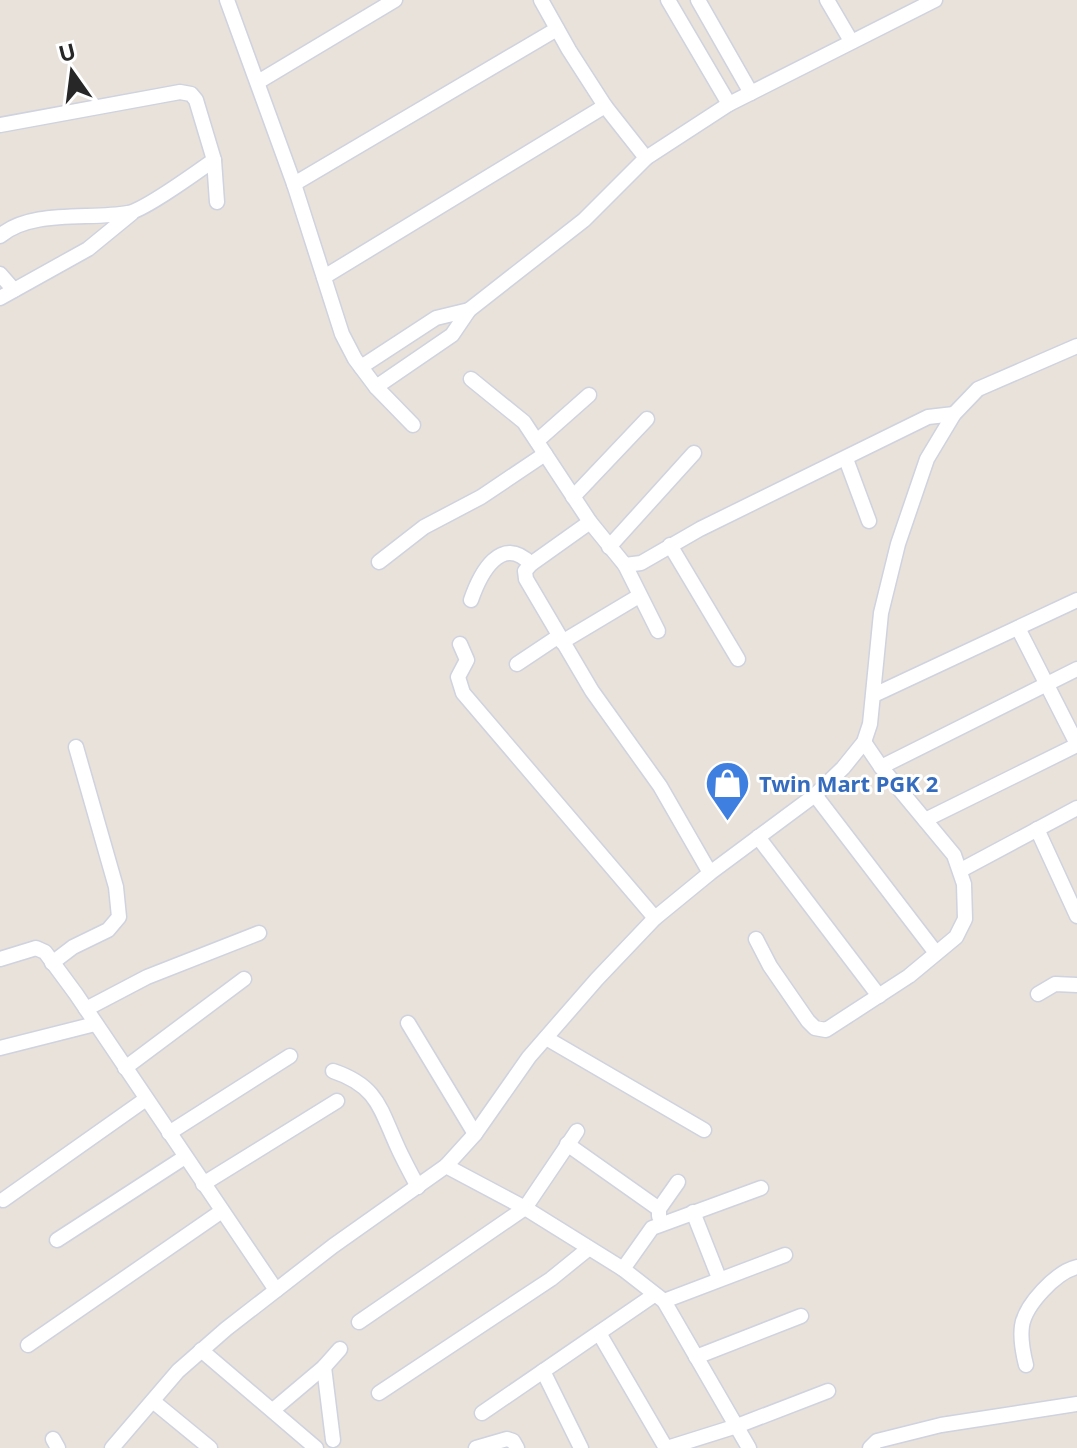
<svg xmlns="http://www.w3.org/2000/svg" width="1077" height="1448" font-family="'Noto Sans',sans-serif">
	<style>
		.lines { fill: none; stroke-linecap: round; stroke-linejoin: round }
		.minor-casing { stroke: #cfd2df; stroke-width: 17 }
		.minor { stroke: #fff; stroke-width: 14 }
		.labels { text-anchor: middle; dominant-baseline: central; stroke-width: 6; stroke-linejoin: round; paint-order: stroke }
		.shop-label { font-size: 22px; font-weight: bold; fill: #366cbe; stroke: #fff; text-anchor: start }
	</style>
	<rect width="100%" height="100%" fill="#e9e2da"/>
	<g class="lines">
		<defs>
			<g id="minor">
				<path d="M227,0L294,184L342,334L355,359L376,387L413,425"/>
				<path d="M541,0L569,50L605,106L646,158"/>
				<path d="M668,0L729,104"/>
				<path d="M698,0L751,93"/>
				<path d="M827,0L851,41"/>
				<path d="M258,82L395,0"/>
				<path d="M0,125L180,92L191,94L196,100L214,160L217,202"/>
				<path d="M294,184L557,29"/>
				<path d="M0,236C31,209 90,220 128,213C145,210 197,172 214,160"/>
				<path d="M0,274L14,290"/>
				<path d="M324,277L605,106"/>
				<path d="M0,298L88,249L132,213"/>
				<path d="M361,367L436,318L469,310"/>
				<path d="M471,379L524,422L590,522L625,565L641,563L700,529L928,417L954,414"/>
				<path d="M376,387L452,335L469,310L584,220L646,158L729,104L935,0"/>
				<path d="M537,441L589,395"/>
				<path d="M846,459L869,521"/>
				<path d="M573,497L647,419"/>
				<path d="M590,522L531,564L525,571L526,579L592,691L660,786L710,873"/>
				<path d="M670,545L738,659"/>
				<path d="M609,547L694,453"/>
				<path d="M379,562L424,527L481,497L545,454"/>
				<path d="M625,565L658,631"/>
				<path d="M471,600C480,574 501,533 531,564"/>
				<path d="M1018,628L1077,744"/>
				<path d="M562,642L639,596"/>
				<path d="M460,644L467,660L458,677L463,693L655,918"/>
				<path d="M517,664L559,636"/>
				<path d="M874,695L1077,600"/>
				<path d="M881,767L1077,669"/>
				<path d="M815,795L936,953"/>
				<path d="M925,820L1077,745"/>
				<path d="M1037,829L1077,916"/>
				<path d="M758,837L879,996"/>
				<path d="M961,870L1077,808"/>
				<path d="M756,939L770,966L808,1021L815,1028L826,1030L909,976L956,937L965,919L964,884L954,855L881,767L864,742"/>
				<path d="M0,959L36,948L45,952L76,994L276,1290"/>
				<path d="M52,963L73,947L108,930L119,917L116,887L76,747"/>
				<path d="M1038,994L1055,984L1077,985"/>
				<path d="M86,1009L147,977L259,933"/>
				<path d="M408,1023L475,1134"/>
				<path d="M546,1038L704,1130"/>
				<path d="M0,1048L95,1024"/>
				<path d="M125,1068L244,979"/>
				<path d="M333,1071C378,1086 380,1109 398,1148C404,1161 411,1174 418,1187"/>
				<path d="M169,1133L290,1056"/>
				<path d="M567,1144L659,1209"/>
				<path d="M446,1166L525,1208L623,1269L664,1301L749,1448"/>
				<path d="M203,1184L337,1101"/>
				<path d="M3,1200L146,1099"/>
				<path d="M693,1212L719,1278"/>
				<path d="M659,1216V1209L678,1182"/>
				<path d="M57,1240L185,1157"/>
				<path d="M623,1269L652,1228L761,1188"/>
				<path d="M664,1301L785,1255"/>
				<path d="M359,1322L525,1208L577,1131"/>
				<path d="M599,1333L666,1448"/>
				<path d="M28,1345L222,1211"/>
				<path d="M201,1350L316,1448"/>
				<path d="M696,1357L801,1316"/>
				<path d="M1026,1365C1023,1353 1020,1339 1022,1326C1025,1305 1056,1272 1077,1267"/>
				<path d="M324,1367L333,1440"/>
				<path d="M543,1371L581,1448"/>
				<path d="M379,1393L551,1279L588,1249"/>
				<path d="M154,1402L210,1448"/>
				<path d="M273,1410L324,1367L340,1349"/>
				<path d="M482,1413L654,1295"/>
				<path d="M53,1439L58,1448"/>
				<path d="M112,1448L178,1371L226,1329L333,1246L446,1166L475,1134L529,1057L597,979L655,918L710,873L815,795L843,768L864,742L870,724L881,613L898,544L927,459L954,414L978,389L1077,346"/>
				<path d="M476,1448L507,1439L513,1441L517,1448"/>
				<path d="M667,1448L737,1426L828,1391"/>
				<path d="M870,1448L877,1441L941,1425L1077,1404"/>
			</g>
		</defs>
		<!-- minor casing -->
		<use href="#minor" class="minor-casing"/>
		<!-- minor -->
		<use href="#minor" class="minor"/>
	</g>
	<!-- icons -->
	<defs>
		<symbol id="shop-pin" viewBox="-11 -11 22 30"><path d="M0 17L-7.5 6A9.5 9.5 0 1 1 7.5 6Z" fill="#3f7fe0" stroke="#fff"/><path d="M-5-2.5h2.3a2.7 3.5 0 0 1 5.4 0H5L5.5 6h-11ZM-1.5-2.5h3a1.5 2.3 0 0 0-3 0Z" fill="#fff"/></symbol>
	</defs>
	<g fill-rule="evenodd">
		<use href="#shop-pin" x="702" y="758" width="51" height="69"/>
	</g>
	<g class="labels">
		<!-- shop labels -->
		<g class="shop-label">
			<text x="759" y="783">Twin Mart PGK 2</text>
		</g>
	</g>
	<!-- north arrow -->
	<g transform="translate(72 72) rotate(346)" stroke="#ffffff" stroke-width="6" paint-order="stroke">
	<path d="M0-6L14 30L0 20L-14 30Z" fill="#272727"/>
	<text y="-12" font-size="22" font-weight="bold" text-anchor="middle" fill="#272727">U</text>
	</g>
</svg>
